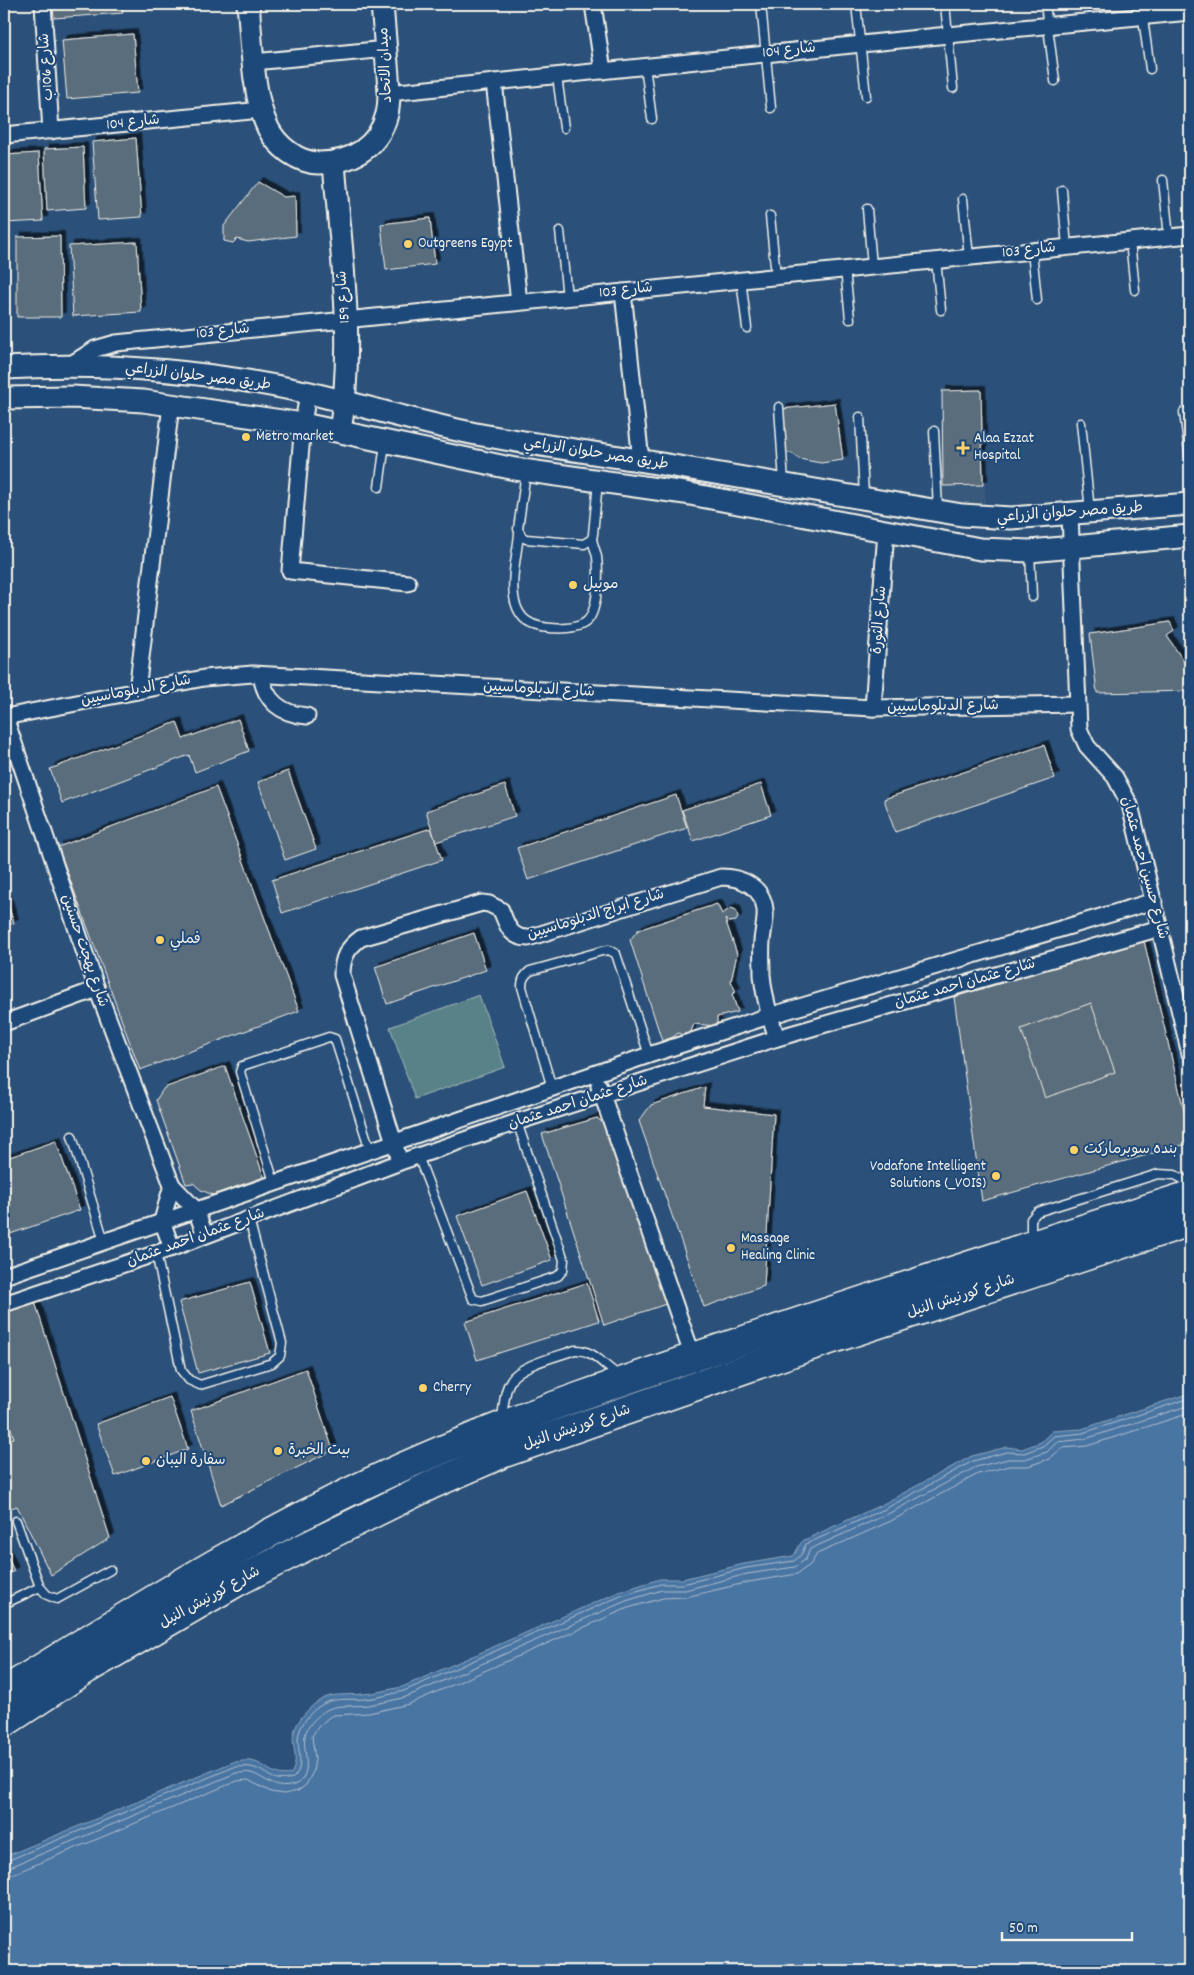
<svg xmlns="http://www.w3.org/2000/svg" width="1194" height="1975" font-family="Dekko,'Playpen Sans Arabic',sans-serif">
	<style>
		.built { fill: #39597b }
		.green { fill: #598288; stroke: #a6bab8 }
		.water { fill: #4974a3; stroke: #8da6bf }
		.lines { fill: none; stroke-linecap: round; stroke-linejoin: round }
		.shore { stroke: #b0bfcc; stroke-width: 1 }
		.building { fill: #5a6d7c; stroke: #f4f1e8; filter: url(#shadow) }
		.lane-casing { stroke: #f4f1e8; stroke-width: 11 }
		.street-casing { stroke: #f4f1e8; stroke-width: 19 }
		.secondary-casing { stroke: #f4f1e8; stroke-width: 25 }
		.highway-casing { stroke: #f4f1e8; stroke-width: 31 }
		.lane { stroke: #1f4a7a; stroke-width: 8 }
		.street { stroke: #1f4a7a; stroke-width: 15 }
		.secondary { stroke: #1f4a7a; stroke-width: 21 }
		.highway { stroke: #1f4a7a; stroke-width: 28 }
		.poi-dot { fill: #ffd166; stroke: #1f4a7a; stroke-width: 2 }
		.labels { text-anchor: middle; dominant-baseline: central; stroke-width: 4; stroke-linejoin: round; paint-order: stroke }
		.street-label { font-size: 15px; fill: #f4f1e8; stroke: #1f4a7a }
		.poi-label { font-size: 15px; fill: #f4f1e8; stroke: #1f4a7a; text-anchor: start }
	</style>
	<defs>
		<filter id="shadow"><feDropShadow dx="4.5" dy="-4.5" stdDeviation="0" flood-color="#0009"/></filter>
	</defs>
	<rect width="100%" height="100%" fill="#2b517a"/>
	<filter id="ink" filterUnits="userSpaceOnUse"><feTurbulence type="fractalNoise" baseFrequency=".02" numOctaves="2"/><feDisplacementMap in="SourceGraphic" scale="10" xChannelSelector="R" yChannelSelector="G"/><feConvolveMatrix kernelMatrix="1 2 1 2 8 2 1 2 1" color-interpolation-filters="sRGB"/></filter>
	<g filter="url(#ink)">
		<!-- built -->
		<path class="built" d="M941,388H985V507L941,508Z"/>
		<!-- green -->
		<path class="green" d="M479,995L505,1067L415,1099L390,1027Z"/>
		<!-- water -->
		<path class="water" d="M1190,1393V1971H4V1857L233,1762C239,1762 245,1760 250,1761C267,1763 271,1778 291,1774C301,1757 289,1745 295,1729C300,1716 315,1700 330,1696C341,1694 353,1695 364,1694C377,1693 390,1689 402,1687L621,1591L660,1579H682L744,1564L793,1556C798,1551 798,1544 804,1540L883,1504L972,1456L1007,1447L1022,1449L1041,1442L1052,1431L1082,1429Z"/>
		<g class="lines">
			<!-- shore -->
			<g class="shore">
				<path d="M4,1862L234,1767C240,1767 246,1766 251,1767C269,1771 270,1784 293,1778C304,1768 299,1755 298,1742C297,1725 314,1706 330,1701C341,1698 354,1700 365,1699C378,1698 391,1694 404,1691L623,1595L661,1584H683L746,1568L794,1561L801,1555L806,1544L885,1509L973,1461L1007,1452L1024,1453L1043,1446L1054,1436L1083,1433L1190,1398"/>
				<path d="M4,1868L10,1867L236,1773C241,1773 246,1772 251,1773C267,1778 274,1791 294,1785C315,1777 302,1750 305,1736C306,1727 316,1717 323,1712C336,1703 354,1707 368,1705C381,1703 394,1700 406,1697L626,1601L662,1590H685L747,1574L795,1567L806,1559L810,1549L888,1514L976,1467L1008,1459H1025L1047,1452L1057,1442L1085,1439L1190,1405"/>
				<path d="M4,1876L13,1874L237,1781L248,1780L271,1792L284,1794L298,1791L306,1785L313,1772L315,1759L312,1736L318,1727L328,1718L334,1715L369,1713L409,1704L628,1608L663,1598L686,1597L749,1582L797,1574L810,1565L817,1554L891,1521L978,1474L1009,1466H1028L1049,1459L1062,1448L1087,1446L1190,1413"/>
			</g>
		</g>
		<!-- building -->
		<g class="building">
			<path d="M53,4H122L123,13L54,18Z"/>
			<path d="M133,34L138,93L67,99L62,40Z"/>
			<path d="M136,138L142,217L98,220L92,142Z"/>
			<path d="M83,147L86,208L47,211L44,149Z"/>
			<path d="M39,153L43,221L4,223V155Z"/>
			<path d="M258,182L284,197L295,196L296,236L248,242L237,239L233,243L224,241V226Z"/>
			<path d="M430,218L435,264L386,270L381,224Z"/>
			<path d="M60,236L61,317H17V237Z"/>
			<path d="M137,242L141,312L73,316L69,246Z"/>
			<path d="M981,390L983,485L943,486L942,391Z"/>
			<path d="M835,403L843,460L821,463L799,459L792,453H785L782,409Z"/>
			<path d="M1170,622L1174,631L1167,636L1190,671V691L1097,693L1090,634Z"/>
			<path d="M238,719L249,751L195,772L189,755L62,803L50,769L177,722L183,739Z"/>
			<path d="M1044,745L1055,778L895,832L884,799Z"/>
			<path d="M288,771L316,849L285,860L258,782Z"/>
			<path d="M761,784L771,815L693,841L682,810Z"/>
			<path d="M505,785L515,816L436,842L426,811Z"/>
			<path d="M216,787L299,1011L140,1070L58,847Z"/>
			<path d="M676,795L687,828L528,880L517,848Z"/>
			<path d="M431,828L442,860L282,913L272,880Z"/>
			<path d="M4,893L14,923L4,926Z"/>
			<path d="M717,904L722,914L731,908L736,910L738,917L736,921L729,922L725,919L737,954L731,981L736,992L732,994L738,1012L717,1017V1026L694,1024L690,1034L685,1036L678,1033L673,1037L662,1041L630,940L638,930Z"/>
			<path d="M474,933L486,970L387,1004L375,967Z"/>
			<path d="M1144,941L1190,1136V1143L982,1201L954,997Z"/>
			<path d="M1091,1003L1115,1072L1045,1098L1021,1029Z"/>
			<path d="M225,1066L264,1177L213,1195L201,1190L193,1183L186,1184L156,1100L164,1088Z"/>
			<path d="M705,1087L703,1106L774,1114L764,1286L704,1307L639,1121L651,1105Z"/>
			<path d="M597,1118L608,1127L666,1304L604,1325L542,1134Z"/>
			<path d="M56,1141L80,1210L10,1234L4,1218V1159Z"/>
			<path d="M527,1191L552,1260L482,1285L457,1216Z"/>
			<path d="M250,1282L270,1353L198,1373L179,1302Z"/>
			<path d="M587,1283L599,1321L477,1360L465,1322Z"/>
			<path d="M35,1302L110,1538L51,1575L17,1506L9,1509L4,1498V1313Z"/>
			<path d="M306,1369L333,1450L221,1505L191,1411Z"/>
			<path d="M170,1397L188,1449L115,1476L96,1424Z"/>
			<path d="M4,1409L14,1438L4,1441Z"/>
			<path d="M4,1549L14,1571L4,1577Z"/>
		</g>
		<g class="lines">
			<defs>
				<g id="lane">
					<path d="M761,4L771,108"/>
					<path d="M856,4L866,96"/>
					<path d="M945,4L953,88"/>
					<path d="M1045,4L1055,81"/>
					<path d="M1141,4L1150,69"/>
					<path d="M645,66L652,119"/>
					<path d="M557,76L564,128"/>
					<path d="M1163,180L1169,237"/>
					<path d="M1062,190L1067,247"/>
					<path d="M963,199L969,257"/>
					<path d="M867,209L872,266"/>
					<path d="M770,216L776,276"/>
					<path d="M560,231L567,297"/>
					<path d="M1130,241L1135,290"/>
					<path d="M1032,251L1037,300"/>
					<path d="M936,260L941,310"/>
					<path d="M845,269L850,319"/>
					<path d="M741,279L747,328"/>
					<path d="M779,407L784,483"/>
					<path d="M1184,412L1190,459"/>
					<path d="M860,417L864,496"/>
					<path d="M1081,423L1090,511"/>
					<path d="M934,431L938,509"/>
					<path d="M526,472L518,529L522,537L526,539L584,544L592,539L593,534L598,482"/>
					<path d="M379,487L385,444"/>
					<path d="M519,534C517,555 510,581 515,602C517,609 521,617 527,621C539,630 577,632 588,620C598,609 599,572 597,557C596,551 593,545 592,539"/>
					<path d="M1030,552L1032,597"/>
					<path d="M552,1088L522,987C522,979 524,976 530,971L602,951L609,950L616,954L649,1055"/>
					<path d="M72,1136L104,1241"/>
					<path d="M418,1156L473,1299L482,1301L558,1276L563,1270L564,1260L517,1122"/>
					<path d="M274,1182L240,1072L242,1066L329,1037L335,1039L370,1150"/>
					<path d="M1031,1241V1219L1037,1212L1158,1174L1175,1175L1190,1183"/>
					<path d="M156,1253L181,1370L189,1380L200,1385L272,1363L280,1356L282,1343L249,1219"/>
					<path d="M502,1418C504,1406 504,1390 511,1380C519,1365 559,1356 575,1350C594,1349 604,1367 620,1376"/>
					<path d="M16,1521L40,1587L47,1595L57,1599L110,1570"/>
					<path d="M4,1604L40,1587"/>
				</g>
				<g id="street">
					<path d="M43,4L51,131"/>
					<path d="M593,4L603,71"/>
					<path d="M254,62L386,49"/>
					<path d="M494,82L519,302"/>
					<path d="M389,93L948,35L1190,12"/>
					<path d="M4,135L262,110"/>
					<path d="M623,292L641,461"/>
					<path d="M68,366L95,349L116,343L1190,235"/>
					<path d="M308,393L303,424L290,571L408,583"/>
					<path d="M1070,515L1079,729L1087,746L1115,777L1130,805L1190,1054"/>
					<path d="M261,675C265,701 281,714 307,716"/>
					<path d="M137,691L171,405"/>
					<path d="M873,708L886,531"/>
					<path d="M4,714L97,989L172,1185L196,1210L205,1235"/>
					<path d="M5,717L204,678L253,674L873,708L1077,704"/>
					<path d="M4,1023L97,989"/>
					<path d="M599,1086L693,1357"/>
					<path d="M397,1152L342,975C342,958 347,948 361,938L482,903L489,904L501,910C507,925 510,938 528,938L721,877C742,877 763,887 765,910C766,920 763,930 762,941C761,952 762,964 762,975C764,997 770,1018 777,1038"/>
					<path d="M172,1185L162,1221L172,1248"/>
					<path d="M4,1276L649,1055L769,1016L1154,901"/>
					<path d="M4,1304L172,1248L400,1162L517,1122L777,1038L1160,928"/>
				</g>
				<g id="secondary">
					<path d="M248,4C252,41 252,95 268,128C277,146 298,163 319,163C351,163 379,147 387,114C390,102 389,88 388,76C386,52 384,28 382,4"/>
					<path d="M334,163C341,252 355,343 340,431"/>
					<path d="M4,368C106,362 210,371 310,393C365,406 420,423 476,434C532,444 588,452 644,461C750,479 856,497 962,515L1011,518L1190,504"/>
					<path d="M4,398L72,397L143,401L303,424L515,469L685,493L980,549L1030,551L1190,536"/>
				</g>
				<g id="highway">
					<path d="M4,1691C140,1607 276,1521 423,1458C538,1408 658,1369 777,1329C914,1283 1052,1238 1190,1195"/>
					<path d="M4,1723L87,1669L237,1582L301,1549L431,1485L504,1453L808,1347L1190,1222"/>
				</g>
			</defs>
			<!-- lane casing -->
			<use href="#lane" class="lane-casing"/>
			<!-- street casing -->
			<use href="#street" class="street-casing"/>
			<!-- secondary casing -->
			<use href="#secondary" class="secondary-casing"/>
			<!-- highway casing -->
			<use href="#highway" class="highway-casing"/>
			<!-- lane -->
			<use href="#lane" class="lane"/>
			<!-- street -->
			<use href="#street" class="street"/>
			<!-- secondary -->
			<use href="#secondary" class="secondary"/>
			<!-- highway -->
			<use href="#highway" class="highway"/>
		</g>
	</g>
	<!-- markers -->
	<g class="poi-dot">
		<circle cx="408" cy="244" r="5"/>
		<circle cx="246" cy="437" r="5"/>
		<path d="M960.5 440.5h5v5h5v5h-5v5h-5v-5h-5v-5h5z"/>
		<circle cx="573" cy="585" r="5"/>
		<circle cx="160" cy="940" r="5"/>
		<circle cx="1074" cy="1150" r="5"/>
		<circle cx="996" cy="1176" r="5"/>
		<circle cx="731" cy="1248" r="5"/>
		<circle cx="423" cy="1388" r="5"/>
		<circle cx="278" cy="1451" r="5"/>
		<circle cx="146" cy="1461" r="5"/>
	</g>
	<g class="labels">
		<!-- street labels -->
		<g class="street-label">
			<text transform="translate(789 51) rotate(-6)">شارع 104</text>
			<text transform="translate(386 65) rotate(-93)">ميدان الاتحاد</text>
			<text transform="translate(47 67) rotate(-94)">شارع 106ب</text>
			<text transform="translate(133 123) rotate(-6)">شارع 104</text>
			<text transform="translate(1029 251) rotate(-6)">شارع 103</text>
			<text transform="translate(626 291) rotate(-6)">شارع 103</text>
			<text transform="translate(344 297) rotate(-94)">شارع 159</text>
			<text transform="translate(223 332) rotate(-6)">شارع 103</text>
			<text transform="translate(198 377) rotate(7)">طريق مصر حلوان الزراعي</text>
			<text transform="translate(596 454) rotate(9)">طريق مصر حلوان الزراعي</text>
			<text transform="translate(1070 513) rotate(-4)">طريق مصر حلوان الزراعي</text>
			<text transform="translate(880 620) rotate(-86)">شارع الثورة</text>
			<text transform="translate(539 690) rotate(3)">شارع الدبلوماسيين</text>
			<text transform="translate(136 691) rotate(-11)">شارع الدبلوماسيين</text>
			<text transform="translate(943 707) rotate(-1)">شارع الدبلوماسيين</text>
			<text transform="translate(1144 868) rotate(75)">شارع حسين احمد عثمان</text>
			<text transform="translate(596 915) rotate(-17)">شارع ابراج الدبلوماسيين</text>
			<text transform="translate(84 951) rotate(71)">شارع بهجت حسنين</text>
			<text transform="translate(965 984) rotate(-16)">شارع عثمان احمد عثمان</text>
			<text transform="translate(578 1103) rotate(-18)">شارع عثمان احمد عثمان</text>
			<text transform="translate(196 1238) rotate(-20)">شارع عثمان احمد عثمان</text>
			<text transform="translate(961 1297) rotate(-18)">شارع كورنيش النيل</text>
			<text transform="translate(577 1428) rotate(-19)">شارع كورنيش النيل</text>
			<text transform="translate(210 1598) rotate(-29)">شارع كورنيش النيل</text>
		</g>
		<!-- poi labels -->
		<g class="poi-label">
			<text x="418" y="244">Outgreens Egypt</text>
			<text x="256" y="437">Metro market</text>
			<text x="974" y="439">Alaa Ezzat<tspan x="974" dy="17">Hospital</tspan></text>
			<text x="583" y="585">موبيل</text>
			<text x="170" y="940">فملي</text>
			<text x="1084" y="1150">بنده سوبرماركت</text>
			<text x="986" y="1167" text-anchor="end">Vodafone Intelligent<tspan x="986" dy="17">Solutions (_VOIS)</tspan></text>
			<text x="741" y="1239">Massage<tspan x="741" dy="17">Healing Clinic</tspan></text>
			<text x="433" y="1388">Cherry</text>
			<text x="288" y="1451">بيت الخبرة</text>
			<text x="156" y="1461">سفارة اليبان</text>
		</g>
	</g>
	<!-- margin -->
	<rect width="1194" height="1975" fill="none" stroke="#1f4a7a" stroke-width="20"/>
	<rect x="10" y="10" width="1174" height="1955" fill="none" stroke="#f4f1e8" stroke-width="2" filter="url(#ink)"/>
	<!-- scale -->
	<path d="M1002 1932v8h130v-8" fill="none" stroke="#f4f1e8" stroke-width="2.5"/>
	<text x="1009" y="1932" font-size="15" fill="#f4f1e8" stroke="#1f4a7a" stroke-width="4" paint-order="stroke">50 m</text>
</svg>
